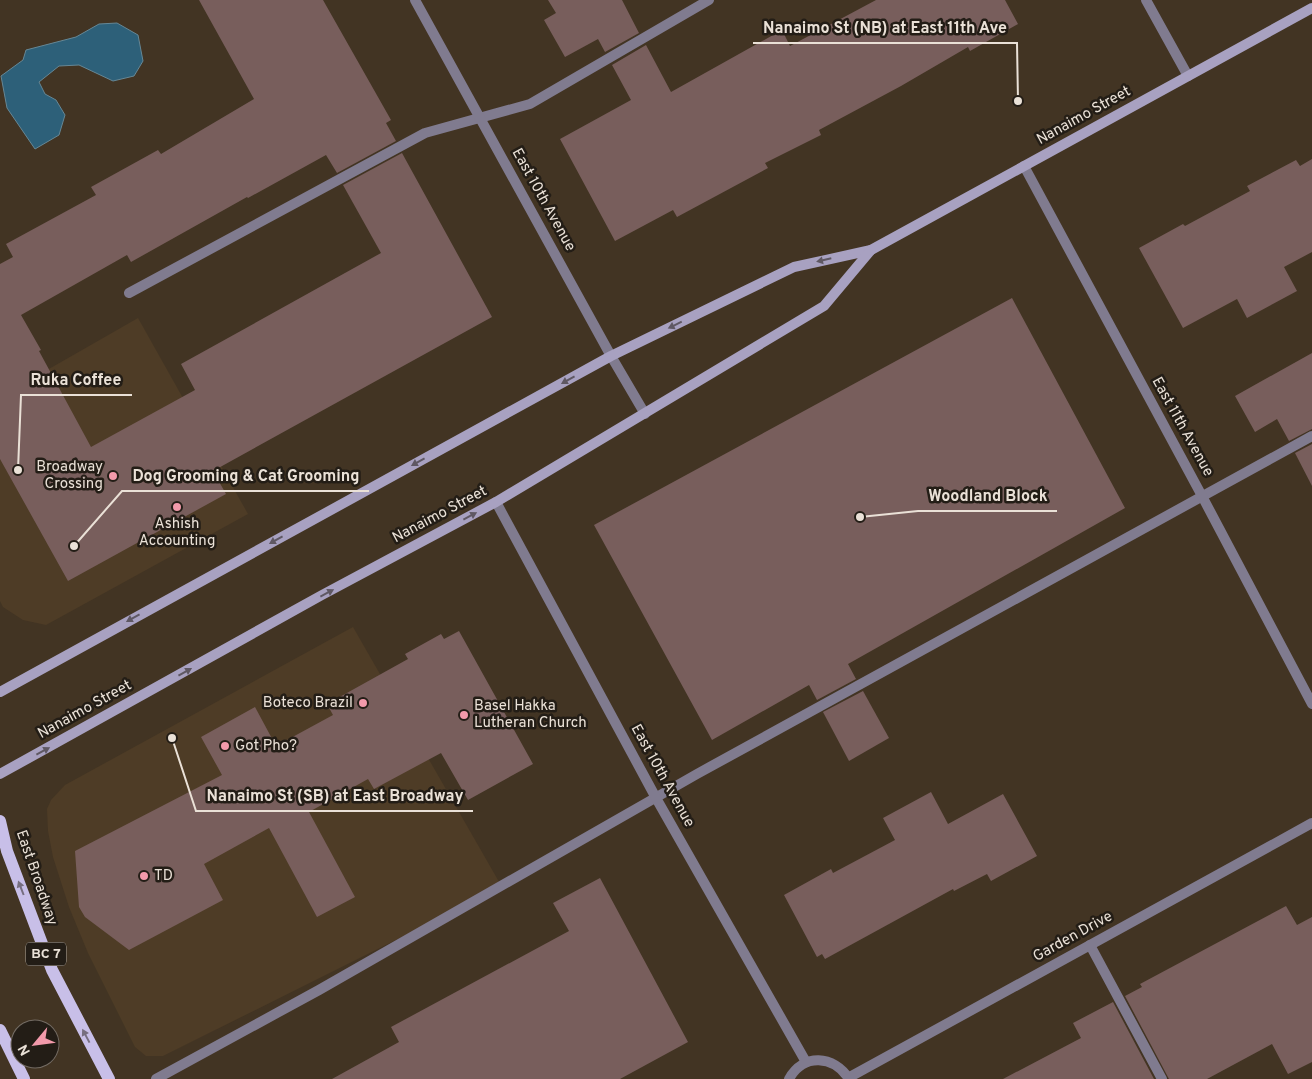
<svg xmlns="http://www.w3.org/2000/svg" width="1312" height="1079" font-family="Overpass,sans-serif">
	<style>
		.built { fill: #4e3c26 }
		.water { fill: #2d6079; stroke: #668795 }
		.building { fill: #785e5c }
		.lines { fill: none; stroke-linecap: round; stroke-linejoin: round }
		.service { stroke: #807b8f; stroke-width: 10 }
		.minor { stroke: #807b8f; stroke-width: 10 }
		.secondary { stroke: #a8a1c1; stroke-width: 10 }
		.primary { stroke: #c8bfe8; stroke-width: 12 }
		.oneway { fill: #5f5863 }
		.oneway2 { fill: #766e7f }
		.poi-dot { fill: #f39aab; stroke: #231d16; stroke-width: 2 }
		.labels { text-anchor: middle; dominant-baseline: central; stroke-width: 5; stroke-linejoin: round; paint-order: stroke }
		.shield { fill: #231d16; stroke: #aea69d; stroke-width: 1 }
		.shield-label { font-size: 14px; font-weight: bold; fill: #eae1d7 }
		.street-label { font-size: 15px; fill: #eae1d7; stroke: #231d16 }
		.poi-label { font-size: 15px; fill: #eae1d7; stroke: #231d16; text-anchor: start }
		.leader { fill: none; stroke: #eae1d7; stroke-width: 2 }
		.callout-dot { fill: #eae1d7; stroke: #231d16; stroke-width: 2 }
		.callout-label { font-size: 16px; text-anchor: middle; font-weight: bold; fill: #eae1d7; stroke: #231d16; stroke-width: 5; stroke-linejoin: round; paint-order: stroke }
	</style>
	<rect width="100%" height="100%" fill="#423423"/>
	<!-- built -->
	<g class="built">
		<path d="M138,318L248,514L46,625L23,620L3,607L0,601V397Z"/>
		<path d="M353,627L502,887L163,1056H146L135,1047L88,953L69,907L53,857L48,831L47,809L51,800L65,785Z"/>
	</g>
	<!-- water -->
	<path class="water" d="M117,23L138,35L143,61L134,76L113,81L79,65L59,66L39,82L45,94L56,100L65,115L59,135L35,149L7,108L1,76L23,60L26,50L76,37L99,24Z"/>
	<!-- building -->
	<g class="building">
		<path d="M199,0H323L391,120L386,123L396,141L337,173L326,155L248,198L247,197L131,262L127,255L21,315L41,350L39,351L91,447L195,390L181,364L381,253L343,185L402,153L492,317L213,471L226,494L68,581L0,459V264L13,257L6,244L96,195L91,187L158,150L161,154L254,99Z"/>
		<path d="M548,0H622L639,33L605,52L598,39L565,57L544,20L556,13Z"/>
		<path d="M876,0H1005L1018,24L970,51L968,47L901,86L819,130L821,135L765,163L768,168L677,217L673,210L615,241L560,139L631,100L612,65L646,45L671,92L782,30L790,46Z"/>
		<path d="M1312,159V252L1284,267L1297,291L1247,318L1237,299L1183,328L1139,248L1183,224L1185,226L1250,191L1247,186L1296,160L1300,166Z"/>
		<path d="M1012,298L1125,508L848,664L856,679L817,700L809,685L712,740L594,525Z"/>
		<path d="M1312,353V429L1289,441L1277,419L1255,432L1235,396Z"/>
		<path d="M1312,444V486L1295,453Z"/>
		<path d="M459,631L533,764L468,800L441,753L374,789L368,779L309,812L355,897L317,917L269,828L204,864L223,900L129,950L85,917L79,907L75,851L222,775L201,737L255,707L276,746L333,715L327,704L408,659L405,654L441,634L444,639Z"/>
		<path d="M863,691L889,738L849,761L823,712Z"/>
		<path d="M931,792L948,824L1003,794L1037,856L991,881L987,874L954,891L953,889L825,959L822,954L817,957L784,895L831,869L833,873L895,840L883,818Z"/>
		<path d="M600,878L688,1042L620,1079H332L399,1042L391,1027L569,931L553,903Z"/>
		<path d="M1286,906L1297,925L1312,917V1062L1288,1074L1272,1044L1207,1079H1169L1125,996L1142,987L1140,984Z"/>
		<path d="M1113,1002L1154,1079H1003L1081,1038L1073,1023Z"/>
	</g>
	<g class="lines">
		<!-- service -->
		<g class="service">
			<path d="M129,293L425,133L530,104L709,0"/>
			<path d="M1090,945L1162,1079"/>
			<path d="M156,1079L319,990L697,774L1312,436"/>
		</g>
		<!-- minor -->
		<g class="minor">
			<path d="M415,0L611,356L645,414"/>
			<path d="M1146,0L1188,76"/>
			<path d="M1024,166L1202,496L1312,704"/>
			<path d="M496,502L656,798L806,1062"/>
			<path d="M848,1078L1312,823"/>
			<path d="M789,1079C803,1053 834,1055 849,1079"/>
		</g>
		<!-- secondary -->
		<g class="secondary">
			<path d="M0,692L611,356L794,267L871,250L1312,8"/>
			<path d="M0,774L322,595L496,502L824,306L871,250"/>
		</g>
		<!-- primary -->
		<g class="primary">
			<path d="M0,821L7,851L52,970L109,1079"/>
			<path d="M0,1030L24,1079"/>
		</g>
	</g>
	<!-- one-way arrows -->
	<defs><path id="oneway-solid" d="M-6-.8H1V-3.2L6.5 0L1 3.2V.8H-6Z" transform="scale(1.25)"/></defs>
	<g class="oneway">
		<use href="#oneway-solid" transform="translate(824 260) rotate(167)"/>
		<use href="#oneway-solid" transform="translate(675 325) rotate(154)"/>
		<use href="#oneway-solid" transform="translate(568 380) rotate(151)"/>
		<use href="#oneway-solid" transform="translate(418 462) rotate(151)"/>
		<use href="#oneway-solid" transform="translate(470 516) rotate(-28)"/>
		<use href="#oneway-solid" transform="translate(276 540) rotate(151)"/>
		<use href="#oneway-solid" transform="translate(327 593) rotate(-28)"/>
		<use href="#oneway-solid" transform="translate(133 618) rotate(151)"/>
		<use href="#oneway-solid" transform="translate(185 672) rotate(-29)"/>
		<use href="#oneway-solid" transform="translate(43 751) rotate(-28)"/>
	</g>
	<g class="oneway2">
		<use href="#oneway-solid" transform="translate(21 888) rotate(-111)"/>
		<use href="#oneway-solid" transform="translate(86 1036) rotate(-118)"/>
	</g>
	<!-- markers -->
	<g class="poi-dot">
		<circle cx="113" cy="476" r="5"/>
		<circle cx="177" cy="507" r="5"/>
		<circle cx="363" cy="703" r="5"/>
		<circle cx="464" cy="715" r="5"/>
		<circle cx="225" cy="746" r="5"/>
		<circle cx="144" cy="876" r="5"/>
	</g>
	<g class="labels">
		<!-- shield labels -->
		<rect class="shield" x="26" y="942.5" width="40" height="23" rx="4"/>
		<g class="shield-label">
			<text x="46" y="954">BC 7</text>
		</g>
		<!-- street labels -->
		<g class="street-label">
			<text transform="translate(1084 116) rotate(-29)">Nanaimo Street</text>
			<text transform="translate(543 200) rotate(61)">East 10th Avenue</text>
			<text transform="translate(1182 427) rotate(61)">East 11th Avenue</text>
			<text transform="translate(440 515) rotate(-28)">Nanaimo Street</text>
			<text transform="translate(85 710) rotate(-29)">Nanaimo Street</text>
			<text transform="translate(662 776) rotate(61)">East 10th Avenue</text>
			<text transform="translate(36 878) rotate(71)">East Broadway</text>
			<text transform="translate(1073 937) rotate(-29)">Garden Drive</text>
		</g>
		<!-- poi labels -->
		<g class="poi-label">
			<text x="103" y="467" text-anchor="end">Broadway<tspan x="103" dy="17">Crossing</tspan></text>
			<text x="177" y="524" text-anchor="middle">Ashish<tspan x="177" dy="17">Accounting</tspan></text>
			<text x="353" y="703" text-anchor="end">Boteco Brazil</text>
			<text x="474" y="706">Basel Hakka<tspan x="474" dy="17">Lutheran Church</tspan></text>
			<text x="235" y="746">Got Pho?</text>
			<text x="154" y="876">TD</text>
		</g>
	</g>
	<!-- callouts -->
	<path class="leader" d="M1018 101L1017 43H753M18 470L21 395H132M74 546L122 491H369M860 517L918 511H1057M172 738L196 811H473"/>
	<g class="callout-dot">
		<circle cx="1018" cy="101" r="5"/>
		<circle cx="18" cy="470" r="5"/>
		<circle cx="74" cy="546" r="5"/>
		<circle cx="860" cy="517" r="5"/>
		<circle cx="172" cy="738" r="5"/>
	</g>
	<g class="callout-label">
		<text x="885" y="33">Nanaimo St (NB) at East 11th Ave</text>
		<text x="76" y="385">Ruka Coffee</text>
		<text x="246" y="481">Dog Grooming &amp; Cat Grooming</text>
		<text x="988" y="501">Woodland Block</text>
		<text x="335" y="801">Nanaimo St (SB) at East Broadway</text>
	</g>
	<!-- north arrow -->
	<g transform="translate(35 1044) rotate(241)"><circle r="24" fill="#231d16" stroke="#736b63"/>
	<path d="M0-4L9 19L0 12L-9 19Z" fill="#f39aab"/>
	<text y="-8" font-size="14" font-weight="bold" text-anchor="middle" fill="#eae1d7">N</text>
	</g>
</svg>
